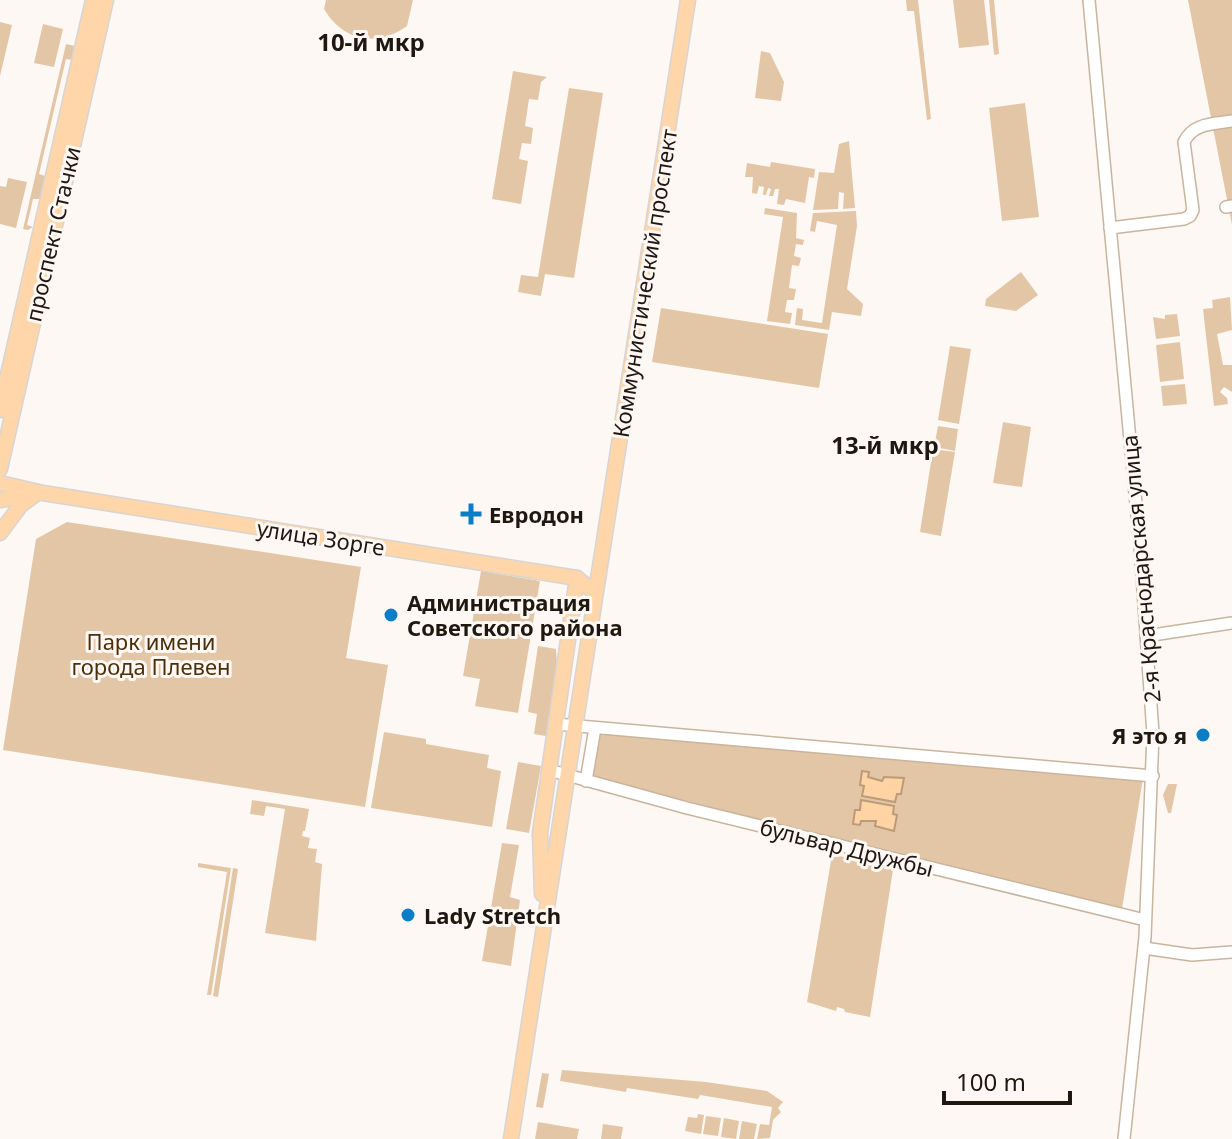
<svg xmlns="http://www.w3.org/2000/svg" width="1232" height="1139" font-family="'Noto Sans',sans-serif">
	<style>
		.green { fill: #e3c6a6 }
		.water { fill: #ffd3a4; stroke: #bc9b78; stroke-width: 2 }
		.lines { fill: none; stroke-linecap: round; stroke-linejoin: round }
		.minor-casing { stroke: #c9b49e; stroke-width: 14 }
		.major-casing { stroke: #d7d5d4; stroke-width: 17 }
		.minor { stroke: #fff; stroke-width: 11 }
		.major { stroke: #fed6aa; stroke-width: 14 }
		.poi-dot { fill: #0b7cc6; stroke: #fdf8f4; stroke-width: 3 }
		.labels { text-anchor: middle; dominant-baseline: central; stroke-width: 6; stroke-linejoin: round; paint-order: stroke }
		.street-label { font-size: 22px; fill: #1f1810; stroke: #fdf8f4 }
		.poi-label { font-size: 22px; font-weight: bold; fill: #1f1810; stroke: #fdf8f4; text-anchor: start }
		.park-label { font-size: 22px; fill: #4c2f0a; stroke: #fdf8f4 }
		.neighbourhood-label { font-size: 24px; font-weight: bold; fill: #1f1810; stroke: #fdf8f4 }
	</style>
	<rect width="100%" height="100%" fill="#fdf8f4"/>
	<!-- green -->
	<g class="green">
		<path d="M326,0H413L407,26C377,48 343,41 324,9Z"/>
		<path d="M906,0H918L931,119L927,120L914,11H907Z"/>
		<path d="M953,0H984L989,45L959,48Z"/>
		<path d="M989,0H994L999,54L994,55Z"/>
		<path d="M1188,0H1232V225Z"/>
		<path d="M0,22L12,25L0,76Z"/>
		<path d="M43,24L63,29L54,67L34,63Z"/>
		<path d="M66,44L75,46L72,60L66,59L39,174L45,176L40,199H33L27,225L33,227L28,230L23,229Z"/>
		<path d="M761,51L770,53L784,82L781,101L755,98Z"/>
		<path d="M513,71L547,77L541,82L538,100L529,99L525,126L533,128L531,144L522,143L519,159L528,161L521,204L492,199Z"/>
		<path d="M569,88L603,93L574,278L545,274L541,296L518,292L521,275L538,277Z"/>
		<path d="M1025,103L1039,217L1002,221L989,108Z"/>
		<path d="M849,141L855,208L843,209L844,193L839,192L838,209L813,210L819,172L834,173L839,144Z"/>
		<path d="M771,162L815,169L814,178L809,177L805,203L786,199L784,205L777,204L779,189H775L773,196H769L771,189L768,188L766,195H763L764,187L759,186L757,194L752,193L753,177H745L747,163L770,167Z"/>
		<path d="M8,178L27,182L16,228L0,224V186L6,187Z"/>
		<path d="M765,208L797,213L796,238L804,240L803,245L796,244L794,256L801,258L799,266L792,265L789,288L796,289L794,300H787L785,312L792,313L790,324L767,321L783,217L764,214Z"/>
		<path d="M856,211L857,226L847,289L863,304L861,316L832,312L829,330L795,325L797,308L803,309L802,320L822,323L837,225L817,221L815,232L810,231L813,213Z"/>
		<path d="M1021,272L1038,295L1016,311L985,306L986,299Z"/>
		<path d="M1230,297L1232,330L1217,334L1223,365H1232V392L1224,387L1220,392L1227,398L1228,404L1214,406L1203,309L1213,308L1212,300Z"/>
		<path d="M661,308L828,334L819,388L652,362Z"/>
		<path d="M1177,314L1180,336L1156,339L1153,317L1165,319V315Z"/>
		<path d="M1180,342L1184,379L1160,382L1156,345Z"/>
		<path d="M950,346L971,349L959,424L938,420Z"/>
		<path d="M1185,384L1187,404L1163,406L1161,386Z"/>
		<path d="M1003,422L1031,427L1022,487L993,483Z"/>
		<path d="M938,426L958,429L955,451L934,447Z"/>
		<path d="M933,449L955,452L941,536L920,532Z"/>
		<path d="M67,522L361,567L346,658L388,665L365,807L3,750L36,539Z"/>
		<path d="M481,571L540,581L518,713L475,706L480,679L463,676Z"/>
		<path d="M538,646L556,649L557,665L546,736L534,734L537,714L528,712Z"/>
		<path d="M384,732L426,739V744L489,755L487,768L501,771L492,827L371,808Z"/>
		<path d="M599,733L1143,778L1122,909L598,779L592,774Z"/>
		<path d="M518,762L541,766L529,833L506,829Z"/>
		<path d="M1168,784H1177L1171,813H1168L1163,795Z"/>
		<path d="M252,800L309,809L305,831H303L302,836L310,838L308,848L317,849L315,862L322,864L316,941L265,933L285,809L266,806L264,816L250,814Z"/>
		<path d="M502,843L519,845L510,897L520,900L511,966L482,961Z"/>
		<path d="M832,855L892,865L893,870L870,1017L845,1012L844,1009L837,1007L836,1011L807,1002Z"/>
		<path d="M198,863L231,868L211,995H207L227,872L198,867Z"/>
		<path d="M233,868L238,869L218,997L213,996Z"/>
		<path d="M562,1070L706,1082L767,1091L783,1102L778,1108L781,1112L773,1120L770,1138L757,1139L760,1124L769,1125L772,1107L700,1095L698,1099L627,1088L626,1092L560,1081Z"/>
		<path d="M542,1073L549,1074L543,1108L536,1107Z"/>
		<path d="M698,1114L704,1115L701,1134L685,1131L688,1117L697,1118Z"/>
		<path d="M706,1116L721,1118L718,1136L703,1134Z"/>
		<path d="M724,1118L739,1121L736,1139L721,1137Z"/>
		<path d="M742,1121L757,1124L754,1139H739Z"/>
		<path d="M538,1122L579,1129L577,1139H535Z"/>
		<path d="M603,1124L623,1127L621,1139H601Z"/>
	</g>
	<!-- water -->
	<g class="water">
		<path d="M862,771L869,772L868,777L882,781L884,777L904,778L901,794H897L895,802L862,796L864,786L860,785Z"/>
		<path d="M861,800L894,806L893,814L897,815L894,831L875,826L876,821H861L860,825L853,824L855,810H860Z"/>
	</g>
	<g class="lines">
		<defs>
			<g id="minor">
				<path d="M1089,0L1140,547L1153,734L1145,937L1124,1139"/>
				<path d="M1226,207L1232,206"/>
				<path d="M1110,228L1184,219L1190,216L1193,210L1184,142C1193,123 1213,124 1232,121"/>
				<path d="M1146,636L1232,623"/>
				<path d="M556,724L1153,776"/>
				<path d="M549,770L687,808L1145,920"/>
				<path d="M586,781L595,728"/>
				<path d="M1144,948L1192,955L1232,952"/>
			</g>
			<g id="major">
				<path d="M0,410L93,0"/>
				<path d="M0,469L106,0"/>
				<path d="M0,483L43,493L577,578L594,592"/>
				<path d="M0,500L31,495"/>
				<path d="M0,533L21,505L36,494"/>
				<path d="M542,894L540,833L577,578"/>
				<path d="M511,1139L688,0"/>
			</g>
		</defs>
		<!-- minor casing -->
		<use href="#minor" class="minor-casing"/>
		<!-- major casing -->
		<use href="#major" class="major-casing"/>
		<!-- minor -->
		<use href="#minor" class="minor"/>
		<!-- major -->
		<use href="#major" class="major"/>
	</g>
	<!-- markers -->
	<g class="poi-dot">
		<path d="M467 502h8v8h8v8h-8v8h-8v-8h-8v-8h8z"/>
		<circle cx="391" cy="615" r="8"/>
		<circle cx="1203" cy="735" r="8"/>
		<circle cx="408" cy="915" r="8"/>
	</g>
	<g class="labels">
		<!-- street labels -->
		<g class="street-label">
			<text transform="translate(52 234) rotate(-77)">проспект Стачки</text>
			<text transform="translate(644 283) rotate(-81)">Коммунистический проспект</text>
			<text transform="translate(321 537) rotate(9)">улица Зорге</text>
			<text transform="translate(1140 569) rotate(-95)">2-я Краснодарская улица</text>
			<text transform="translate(847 847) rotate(14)">бульвар Дружбы</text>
		</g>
		<!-- poi labels -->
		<g class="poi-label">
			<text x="489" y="514">Евродон</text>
			<text x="407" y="602">Администрация<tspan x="407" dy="25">Советского района</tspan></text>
			<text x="1187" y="735" text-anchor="end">Я это я</text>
			<text x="424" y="915">Lady Stretch</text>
		</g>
		<!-- park labels -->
		<g class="park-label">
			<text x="151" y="641">Парк имени<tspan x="151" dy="25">города Плевен</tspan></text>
		</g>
		<!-- neighbourhood labels -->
		<g class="neighbourhood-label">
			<text x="371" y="41">10-й мкр</text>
			<text x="885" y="444">13-й мкр</text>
		</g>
	</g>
	<!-- scale -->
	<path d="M944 1091v12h126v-12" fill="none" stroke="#1f1810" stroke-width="4"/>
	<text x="956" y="1091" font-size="24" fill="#1f1810" stroke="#fdf8f4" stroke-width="6" paint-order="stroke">100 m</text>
</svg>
